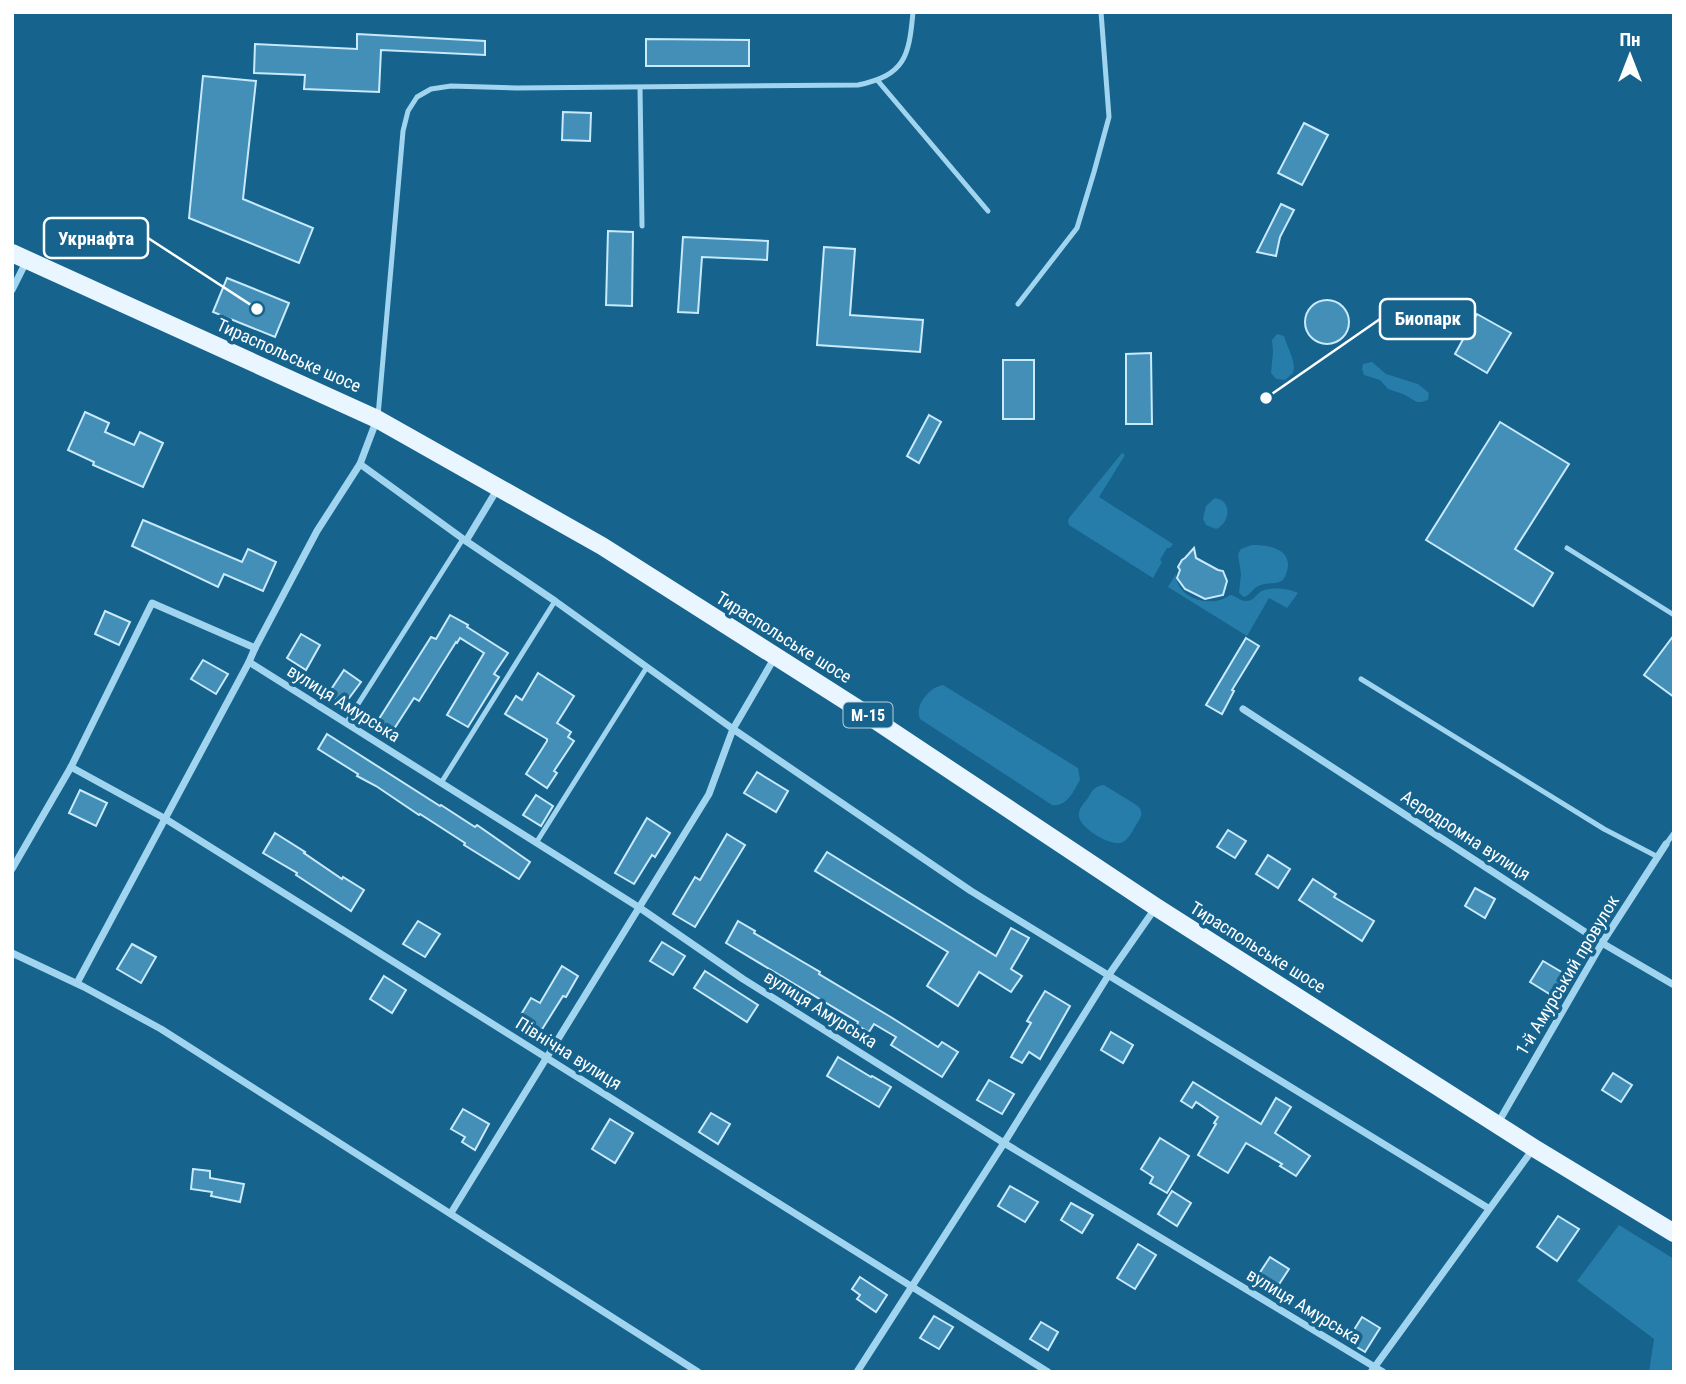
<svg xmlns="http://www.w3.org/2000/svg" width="1686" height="1384" font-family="'Roboto Condensed',sans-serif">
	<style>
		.green { fill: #267daa }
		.building { fill: #448fb8; stroke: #c8eafb; stroke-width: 2 }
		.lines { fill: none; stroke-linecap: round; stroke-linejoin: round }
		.service { stroke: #a1d5ef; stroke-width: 5 }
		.minor { stroke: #a1d5ef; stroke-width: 7 }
		.primary { stroke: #e9f6ff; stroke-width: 18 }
		.labels { text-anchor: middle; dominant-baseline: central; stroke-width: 7; stroke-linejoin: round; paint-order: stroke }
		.shield { fill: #16638d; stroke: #b9d0dd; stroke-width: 2 }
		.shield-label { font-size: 16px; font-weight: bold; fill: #fff }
		.street-label { font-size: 18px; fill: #fff; stroke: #16638d }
		.leader { fill: none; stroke: #fff; stroke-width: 2.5 }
		.callout-dot { fill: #fff; stroke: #16638d; stroke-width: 2.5 }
		.callout { fill: #16638d; stroke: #fff; stroke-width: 2.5 }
		.callout-label { font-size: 19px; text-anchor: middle; font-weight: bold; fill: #fff }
	</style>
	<rect width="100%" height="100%" fill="#16638d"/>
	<!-- green -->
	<g class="green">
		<path d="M1277,334L1284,336C1287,347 1297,363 1293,373L1285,380L1276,379L1271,373L1273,352L1272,340Z"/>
		<path d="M1372,362L1386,374L1418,384L1429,393L1428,400L1421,402H1417L1403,394L1388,389L1380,380L1364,375L1362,369L1363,364Z"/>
		<path d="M1122,453L1125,455L1099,497L1173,544L1170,548H1167L1160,560L1162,562L1153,578L1069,525L1068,521L1069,518Z"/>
		<path d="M1215,498C1233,501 1230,523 1216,529L1206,525L1203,519L1206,506Z"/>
		<path d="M1252,545C1266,545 1287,547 1288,564C1288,569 1286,576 1283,580C1277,585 1268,582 1261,585C1253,587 1251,595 1244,597L1239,593L1241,574L1238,554L1241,549Z"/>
		<path d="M1176,574C1176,599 1212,609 1230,595C1236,596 1240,601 1246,601C1253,601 1255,596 1260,592C1268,586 1290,589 1298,593L1287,608L1269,598L1247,636L1168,587Z"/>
		<path d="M943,685L1078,768L1080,780C1073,792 1067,807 1052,805L920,719C914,706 929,687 943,685Z"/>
		<path d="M1104,785L1138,806C1144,813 1141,817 1136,825C1133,830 1129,839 1123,842C1113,848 1081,829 1079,817C1078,809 1083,804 1088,798C1092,790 1095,786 1104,785Z"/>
		<path d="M1619,1225L1674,1259V1372H1649L1654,1339L1577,1281Z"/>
	</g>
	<!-- building -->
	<g class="building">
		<path d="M357,34L485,41V55L381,50L379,92L304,89L305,75L254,73L255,44L357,49Z"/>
		<path d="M646,39L749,40V66H646Z"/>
		<path d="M203,76L256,81L243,199L313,228L299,263L189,218Z"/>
		<path d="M563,112L591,113L590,141L562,140Z"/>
		<path d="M1304,123L1328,135L1302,185L1278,173Z"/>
		<path d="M1281,204L1294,210L1280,237L1276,256L1257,252Z"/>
		<path d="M608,231L633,232L632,306L606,305Z"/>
		<path d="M683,237L768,241L767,260L702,257L698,313L678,312Z"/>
		<path d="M824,247L855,249L850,315L923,320L920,352L817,345Z"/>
		<path d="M227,278L289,303L275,337L213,312Z"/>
		<circle cx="1327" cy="322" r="22"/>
		<path d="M1477,314L1511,333L1487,373L1455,354Z"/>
		<path d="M1151,353L1152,424H1126V354Z"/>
		<rect x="1003" y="360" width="31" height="59"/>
		<path d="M85,412L109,423L105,432L134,445L140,432L163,443L143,487L93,465L94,462L68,450Z"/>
		<path d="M929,415L941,422L919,463L907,456Z"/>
		<path d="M1500,422L1569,464L1515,549L1553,573L1533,606L1426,540Z"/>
		<path d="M143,520L242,562L248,549L276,562L263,591L224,574L218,587L132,546Z"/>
		<path d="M1194,548L1196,558L1218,570L1223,571L1227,581L1223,595L1205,599L1185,589L1177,578L1180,570L1178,567L1182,560L1185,558Z"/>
		<path d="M105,611L130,622L119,645L95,634Z"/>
		<path d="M450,615L468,625L467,627L508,653L494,674L499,677L468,727L447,715L484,653L460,638L457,643L456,642L419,701L414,698L392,732L377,722L431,637L436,639Z"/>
		<path d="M301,634L320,645L306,670L287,658Z"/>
		<path d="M1674,635V697L1644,675Z"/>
		<path d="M1246,638L1259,646L1232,690L1234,691L1222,714L1206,705Z"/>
		<path d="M203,660L228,674L216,694L191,679Z"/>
		<path d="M344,670L361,682L344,705L328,694Z"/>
		<path d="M538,673L574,696L557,723L571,732L568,737L574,741L554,771L557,773L547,788L526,774L547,741V739L505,714L516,696L522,700Z"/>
		<path d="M327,734L440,806L441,805L475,827L477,825L530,862L519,879L464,845L465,843L420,814L419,815L376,786L357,776L358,774L318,749Z"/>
		<path d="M757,772L788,791L776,812L744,793Z"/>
		<path d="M80,790L107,803L96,826L69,813Z"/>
		<path d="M536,795L553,806L541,826L523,815Z"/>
		<path d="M647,818L670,833L655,857L652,855L634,884L615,873Z"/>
		<path d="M1228,830L1246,841L1235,858L1217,847Z"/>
		<path d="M275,833L305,852L304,853L342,879L343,877L364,890L351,911L296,875L297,873L263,853Z"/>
		<path d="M727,834L745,845L695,927L673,914L695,877L700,880Z"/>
		<path d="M827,852L996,956L1011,928L1029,938L1011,969L1022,976L1011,992L979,972L958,1006L927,986L948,952L815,871Z"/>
		<path d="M1268,855L1290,869L1278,888L1256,874Z"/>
		<path d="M1313,879L1336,894L1334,897L1374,921L1362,941L1299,900Z"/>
		<path d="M1475,888L1495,899L1485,918L1465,906Z"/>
		<path d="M418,921L440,934L425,957L403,944Z"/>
		<path d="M738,921L755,931L754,933L803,962L820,972L819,974L889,1016L938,1047L942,1042L958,1052L942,1077L891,1045L896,1037L874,1024L869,1032L857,1025L858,1022L726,943Z"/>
		<path d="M662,942L685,956L673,975L650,961Z"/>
		<path d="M132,944L156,957L141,983L117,969Z"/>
		<path d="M1543,961L1565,974L1551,995L1530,982Z"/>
		<path d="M562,966L578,976L566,997L563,996L541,1031L519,1018L531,998L540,1003Z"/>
		<path d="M705,971L758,1005L747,1022L694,988Z"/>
		<path d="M384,976L406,990L392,1013L370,999Z"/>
		<path d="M1045,991L1070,1006L1040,1059L1029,1052L1022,1063L1011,1057L1031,1023L1027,1021Z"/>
		<path d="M1111,1032L1133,1045L1123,1063L1101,1050Z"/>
		<path d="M838,1057L871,1077L872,1076L891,1087L879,1107L827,1076Z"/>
		<path d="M1613,1073L1632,1085L1621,1102L1602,1090Z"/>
		<path d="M989,1080L1014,1094L1002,1114L977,1100Z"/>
		<path d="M1193,1082L1261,1124L1276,1098L1291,1107L1275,1133L1310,1156L1296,1176L1280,1166L1282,1164L1246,1143L1228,1173L1198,1155L1216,1124L1214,1123L1218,1117L1196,1102L1192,1108L1181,1101Z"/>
		<path d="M463,1109L489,1124L475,1150L462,1142L465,1137L451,1129Z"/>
		<path d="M711,1113L730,1124L718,1144L699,1132Z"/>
		<path d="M610,1119L633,1133L615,1163L592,1149Z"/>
		<path d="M1160,1138L1189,1156L1167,1193L1150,1183L1153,1177L1141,1169Z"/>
		<path d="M193,1169L210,1171V1178L244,1184L240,1202L211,1196L212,1192L191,1189Z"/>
		<path d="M1010,1186L1038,1202L1025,1222L998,1206Z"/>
		<path d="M1172,1191L1191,1203L1177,1226L1158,1214Z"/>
		<path d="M1071,1203L1093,1215L1082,1233L1061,1220Z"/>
		<path d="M1558,1216L1579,1229L1557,1261L1537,1247Z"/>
		<path d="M1138,1244L1156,1255L1135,1289L1117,1278Z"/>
		<path d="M1270,1257L1289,1269L1276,1289L1257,1277Z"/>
		<path d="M860,1277L887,1295L876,1312L857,1299L860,1295L852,1289Z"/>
		<path d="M934,1316L953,1327L939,1349L920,1338Z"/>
		<path d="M1362,1317L1380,1328L1365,1352L1347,1341Z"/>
		<path d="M1041,1322L1058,1332L1048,1350L1030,1339Z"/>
	</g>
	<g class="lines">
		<!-- service -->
		<g class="service">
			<path d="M878,81L988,211"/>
			<path d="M640,88L642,226"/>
			<path d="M1018,304L1077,228L1094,172L1109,117L1101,12"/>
			<path d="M378,416L403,131L408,111L417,97L431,89L451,86L517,88L858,85C905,75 909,57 913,12"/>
			<path d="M1567,548L1674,615"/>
			<path d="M1361,679L1604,829L1658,857"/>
			<path d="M346,723L463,539"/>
			<path d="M441,783L555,601"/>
			<path d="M536,843L647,667"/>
			<path d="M1666,844L1674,833"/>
		</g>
		<!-- minor -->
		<g class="minor">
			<path d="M12,290L27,260"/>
			<path d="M360,464L466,541L555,601L733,729L971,891L1488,1208"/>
			<path d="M466,541L498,488"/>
			<path d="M249,662L640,908L743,979L1004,1143L1383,1372"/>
			<path d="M1243,709L1602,943L1674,985"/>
			<path d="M71,767L164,818L1048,1372"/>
			<path d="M12,869L71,767L152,603L255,648"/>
			<path d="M12,953L84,987L161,1029L698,1372"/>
			<path d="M77,983L249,662L255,648L317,531L360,464L377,419"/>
			<path d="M1498,1123L1602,943L1666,844"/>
			<path d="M451,1213L709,794L733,729L775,657"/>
			<path d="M857,1372L1004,1143L1108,976L1156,907"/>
			<path d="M1371,1372L1533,1149"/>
		</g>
		<!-- primary -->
		<path class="primary" d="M12,253L377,419L602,546L860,710L1156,907L1534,1148L1674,1233"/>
	</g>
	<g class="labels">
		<!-- shield labels -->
		<rect class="shield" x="843.5" y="702.5" width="49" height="25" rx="5"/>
		<g class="shield-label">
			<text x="868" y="715">М-15</text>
		</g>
		<!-- street labels -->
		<g class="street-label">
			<text transform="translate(289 355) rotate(24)">Тираспольське шосе</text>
			<text transform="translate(784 637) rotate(32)">Тираспольське шосе</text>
			<text transform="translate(344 703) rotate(32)">вулиця Амурська</text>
			<text transform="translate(1466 835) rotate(33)">Аеродромна вулиця</text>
			<text transform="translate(1258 947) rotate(32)">Тираспольське шосе</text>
			<text transform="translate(1567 975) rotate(-59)">1-й Амурський провулок</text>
			<text transform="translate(821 1009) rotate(32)">вулиця Амурська</text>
			<text transform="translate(569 1053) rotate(32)">Північна вулиця</text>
			<text transform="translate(1304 1306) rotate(31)">вулиця Амурська</text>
		</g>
	</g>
	<!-- callouts -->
	<path class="leader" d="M257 309L148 238M1266 398L1380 319"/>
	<g class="callout-dot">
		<circle cx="257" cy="309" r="7"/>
		<circle cx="1266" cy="398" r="7"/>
	</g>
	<g class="callout">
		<rect x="44" y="218" width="104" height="40" rx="7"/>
		<rect x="1380" y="299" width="95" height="40" rx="7"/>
	</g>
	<g class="callout-label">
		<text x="96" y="245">Укрнафта</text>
		<text x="1428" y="325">Биопарк</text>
	</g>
	<!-- border -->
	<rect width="1686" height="1384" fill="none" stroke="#ffffff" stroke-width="28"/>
	<!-- north arrow -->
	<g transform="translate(1630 56)" stroke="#16638d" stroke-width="5" paint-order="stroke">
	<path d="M0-5L12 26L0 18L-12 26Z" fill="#ffffff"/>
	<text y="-10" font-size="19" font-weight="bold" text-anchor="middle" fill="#ffffff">Пн</text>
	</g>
</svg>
